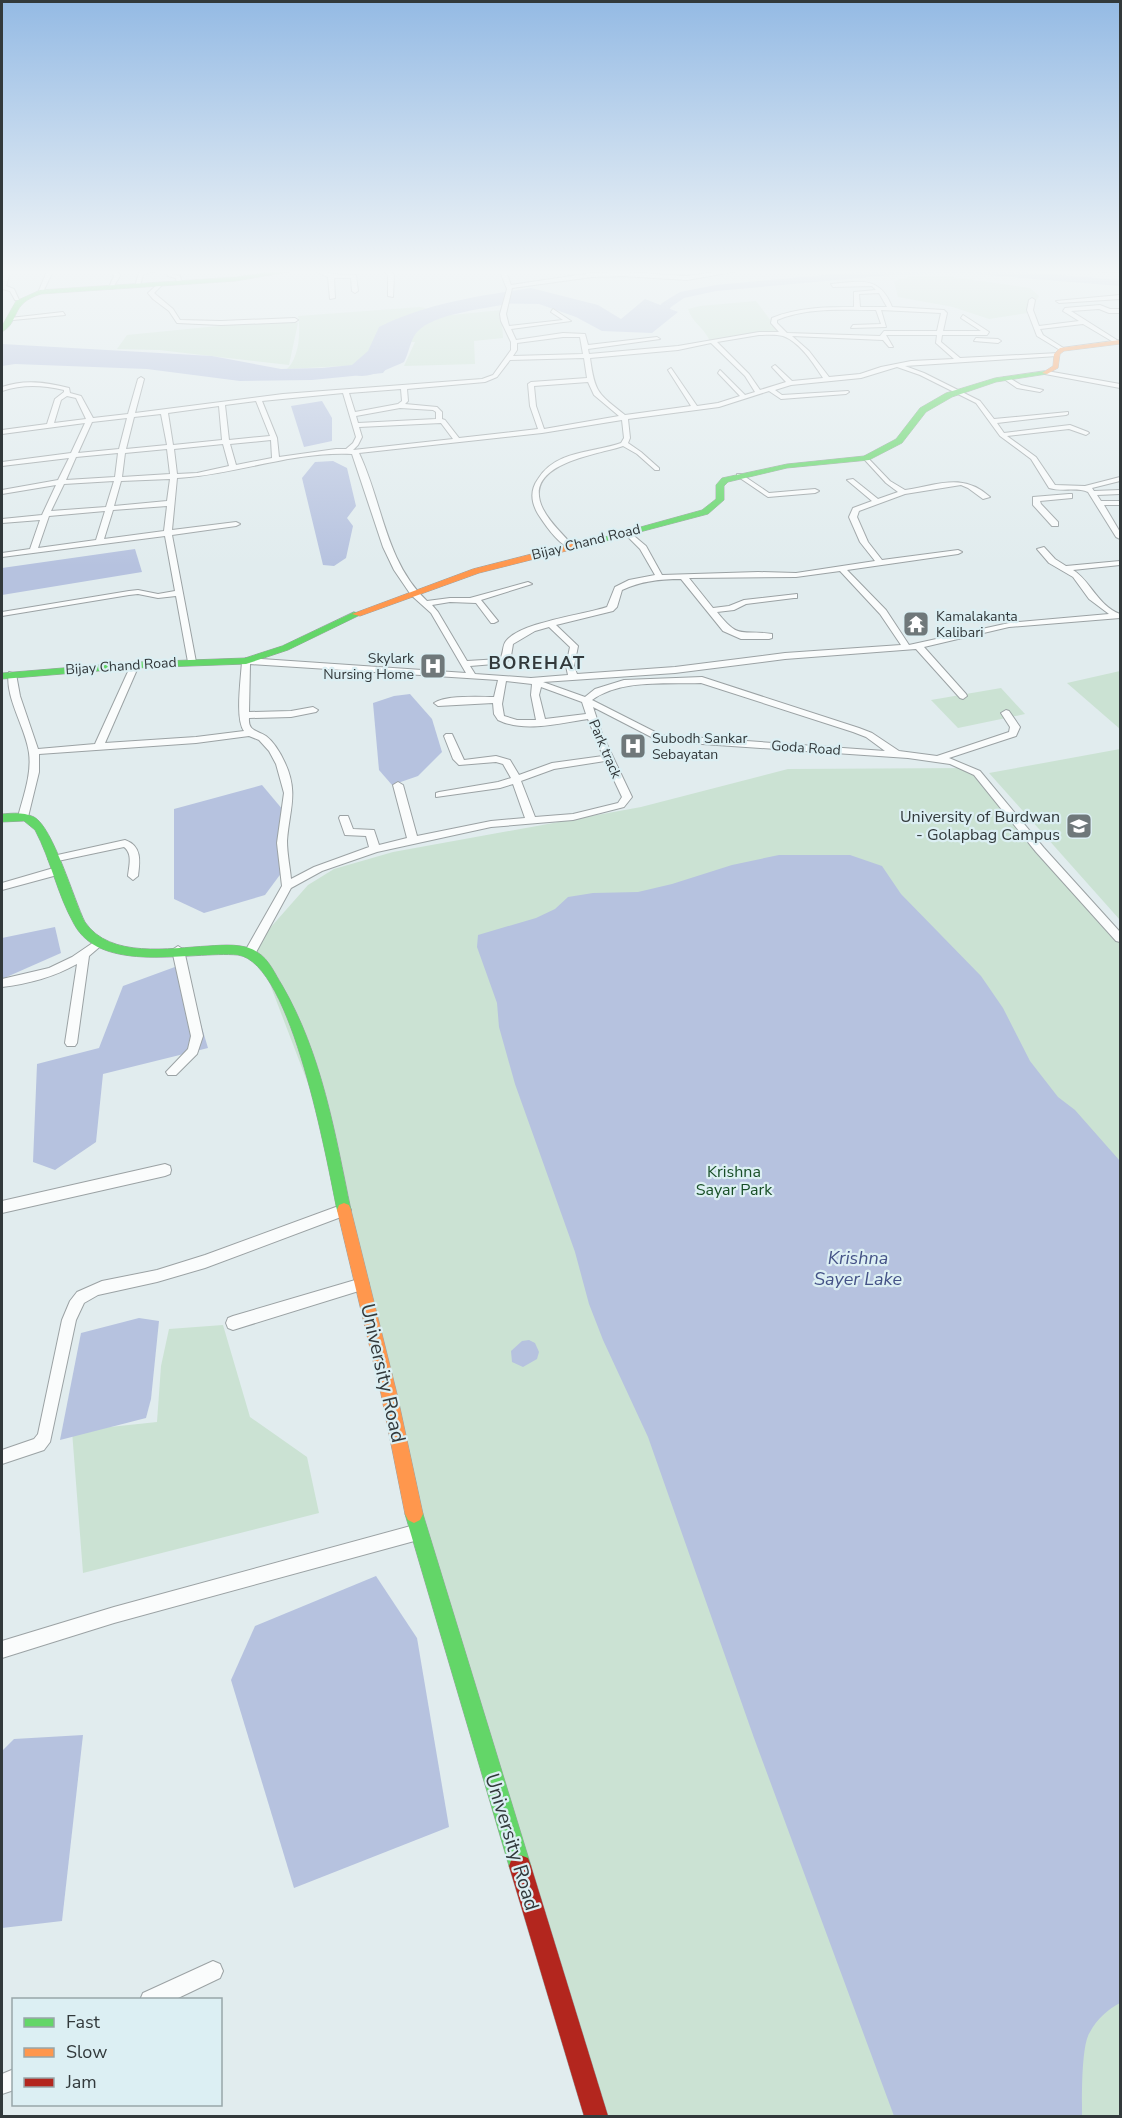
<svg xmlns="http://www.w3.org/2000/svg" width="1122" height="2118" font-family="'Nunito Sans',sans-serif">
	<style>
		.green { fill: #cbe2d3 }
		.water { fill: #b6c2df }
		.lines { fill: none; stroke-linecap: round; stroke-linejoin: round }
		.river { fill: #b6c2df; fill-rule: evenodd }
		.street-casing { stroke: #9ba2a4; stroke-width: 2 }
		.fast-casing { stroke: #9ba2a4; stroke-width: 1 }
		.slow-casing { stroke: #9ba2a4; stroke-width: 1 }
		.jam-casing { stroke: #9ba2a4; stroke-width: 1 }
		.street { fill: #fafcfc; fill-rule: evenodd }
		.fast { fill: #63d668; fill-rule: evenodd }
		.slow { fill: #ff974d; fill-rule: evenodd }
		.jam { fill: #b3261e; fill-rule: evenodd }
		.labels { text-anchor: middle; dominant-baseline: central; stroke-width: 4.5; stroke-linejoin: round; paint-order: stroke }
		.far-street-label { font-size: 14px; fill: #32393b; stroke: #dceff3 }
		.far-poi-label { font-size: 14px; fill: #32393b; stroke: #dceff3; text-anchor: start }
		.poi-label { font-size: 16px; fill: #32393b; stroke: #dceff3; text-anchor: end }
		.park-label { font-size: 16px; fill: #184f27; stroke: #dceff3 }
		.far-district-label { font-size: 18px; font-weight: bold; letter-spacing: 1.5px; fill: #32393b; stroke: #dceff3 }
		.water-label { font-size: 18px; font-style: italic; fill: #445287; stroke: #dceff3 }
		.near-street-label { font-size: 20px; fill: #32393b; stroke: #dceff3 }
	</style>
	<rect width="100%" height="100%" fill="#e1ecee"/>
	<!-- green -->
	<g class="green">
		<path d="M945,276L1030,288L1039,296L1028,313L989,319L953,307L898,297L894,281L909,277Z"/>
		<path d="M756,301L780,333L710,341C704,328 692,322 688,309L700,306Z"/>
		<path d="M420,307L452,315L501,310L503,338L474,341L475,364L404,366L415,342H393L364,365L287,369C299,358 301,332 298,316Z"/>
		<path d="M288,319L298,323L289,365L159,350L117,349L127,335Z"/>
		<path d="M1120,671V729L1067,683Z"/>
		<path d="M1001,688L1025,714L958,728L931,700Z"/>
		<path d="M1120,749V920L989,773Z"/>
		<path d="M969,768L1120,939V2116H596L418,1532L328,1136L255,945L308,885L334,869L393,852L641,807L788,769Z"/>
		<path d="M223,1325L250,1417L307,1457L319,1513L83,1573L72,1431L157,1422L161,1366L169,1329Z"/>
	</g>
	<!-- water -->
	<g class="water">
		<path d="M531,288L598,305L621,319L645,299L678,312L652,333L602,331L576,317L539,304L487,303L421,322L383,373L312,380L240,381L147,369L15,364L2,366V344L212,356L281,369L322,368L352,365L368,351L379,327C427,303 478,296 531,288Z"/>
		<path d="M322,401L332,418V441L304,447L291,406Z"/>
		<path d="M333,461L347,468L356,506L347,518L353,526L346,558L334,566L323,565L302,478L315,462Z"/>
		<path d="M135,549L142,572L2,595V568Z"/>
		<path d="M410,694L432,719L442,752L418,776L392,785L379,770L373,703L394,696Z"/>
		<path d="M262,785L283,810L285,868L265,895L204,913L174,899V809Z"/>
		<path d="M779,855H850L882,866L901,894L981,976L1003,1008L1030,1061L1058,1097L1075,1110L1120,1161V2003C1108,2009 1097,2019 1090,2032C1081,2045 1082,2098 1082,2116H894L754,1738L648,1437L603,1340L589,1304L575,1252L515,1084L499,1027L497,1003L477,947L478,935L536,918L555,909L568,897L593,893L638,892L672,884L732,865Z"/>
		<path d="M55,927L61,953L2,979V938Z"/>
		<path d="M183,964L208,1048L103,1074L96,1142L55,1170L33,1162L37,1064L99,1048L123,986Z"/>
		<path d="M139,1318L159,1321L151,1399L146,1418L60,1440L81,1333Z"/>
		<path d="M529,1340L535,1343L539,1352L537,1359L523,1367L512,1362L511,1351L522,1341Z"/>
		<path d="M376,1576L417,1638L449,1827L294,1888L231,1680L255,1626Z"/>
		<path d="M83,1735L62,1921L2,1928V1751L14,1739Z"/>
	</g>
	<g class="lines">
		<!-- river -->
		<g class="river">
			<path d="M888,269H991L1120,280V286L963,273L892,275L716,291L684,298L671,307L659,326L641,330L635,326L637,323L651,320L662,303L680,292L716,285Z"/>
			<path d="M511,296L517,300L515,302C490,309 435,312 417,332C410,340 409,353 404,362C390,368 362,383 350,372L351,369L373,366L394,357C398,347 401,335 408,327C426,308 485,301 511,296Z"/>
		</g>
		<defs>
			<g id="street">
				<path d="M2,269H8L9,276L6,286L14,289L19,300H15L10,291L2,289Z"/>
				<path d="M48,269H54L43,292L38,293Z"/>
				<path d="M110,269H116L120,276L112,289L109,287L114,276Z"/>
				<path d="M154,269H170L172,274L180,276L182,283L177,284L176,278L168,276L164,269L143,274L140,286L135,287L139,272Z"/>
				<path d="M311,269H319L332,274L356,275L358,291L355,293L352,291L351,278H334L335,298L330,299L328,277Z"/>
				<path d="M383,269H389L394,275L393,297L388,296V275Z"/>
				<path d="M499,269H505L511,285L592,273L623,272L687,276L737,269H750L687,280L623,276L592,277L512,288L506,314L509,326L563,320L551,312L553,309L571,321L511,329L516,340L563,333L585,334L588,345L657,337L660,339L588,349L589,354L678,346L759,332H779L771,323L772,318C798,307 827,307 854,307V292L876,290L872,286L833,287L831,284C861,281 880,276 892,307L944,310L947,313L943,331H981L961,318L963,315L989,332L987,335H942L941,342L960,358L1059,353L1057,356L905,366L924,373L980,401L994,419L1068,412V414L1066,415L997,423L1004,433L1070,425L1088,432L1089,433L1086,435L1069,429L1007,436L1036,457L1055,485L1085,486L1120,477V481L1092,488L1094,491L1120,490V494L1097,495L1101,501H1120V505H1104L1120,532V539L1116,537L1088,492C1077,487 1062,492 1049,488L1031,459L1000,436L976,403L920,375L897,367L861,378L791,385L775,390L782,395L848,391L849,392L846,394L781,399L769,391L719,407L628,419L630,438L628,443L641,452L659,468V470H655L637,454L623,446C598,455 520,463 543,509C550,523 563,534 573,546L569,548C557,542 545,525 538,514C531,502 530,490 538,479C556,450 593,453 621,443L624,438L622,420L542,433L359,453C383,504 385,561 427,601L450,598H470L528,582L532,584L481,600L498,621L494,623H491L476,603L450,602L432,605L438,612L467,661L500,659C504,653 502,646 506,641C521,622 583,615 607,607L615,587L629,580L655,575L640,549L623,532L627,530L646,546L662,575L758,572L796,573L875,561L860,542L849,517L853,508L872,501L847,480L853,479L878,499L898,492L886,483L864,459V457L866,456L890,481L905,490C938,485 963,472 990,497L983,499L968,488L961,485L905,494L859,511L857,517L868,542L882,560L958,550L962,552L958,554L847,570L886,610L909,645L1009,623L1109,614L1089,599L1073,577L1049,563L1037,549L1044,547L1055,559L1066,566L1120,561V565L1073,570C1090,580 1097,605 1120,614V618L1009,627L924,647L966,694L967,696L963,699L960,698L916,649L785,659L675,673L543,682L585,697L595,689L624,680L702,677L859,728L872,733L899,751L937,756L1009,732L1010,727L1001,713L1006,710L1009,711L1020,727L1016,736L949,758L980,771L1044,848L1120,932V942L1116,941L1036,852L974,775L950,764L908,758L659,741L593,707L602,734L632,797L624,807L573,820L491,827L377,852L322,871L291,888L254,956L250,957L244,953L282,886L277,843L284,793L276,764L269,751L259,740L249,736L196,743L39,754V772L28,817L23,820L19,819L18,817C23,797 32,774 29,753C26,728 4,696 9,672L16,674L20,696L38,749L95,744L131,665L135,662L139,665L105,743L196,737L244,731C235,719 241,679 242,661L246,658L466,673L431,613L411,595L394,570L383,547L352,454C293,451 235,475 177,478L172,530L236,522L240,524L236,526L172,535L196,662L195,664L188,662L176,596L158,598L138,594L129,595L2,616V612L129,591L138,590L158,594L175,591L165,536L2,557V553L30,549L40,520L2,523V519L42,515L56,485L2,494V490L58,480L69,458L2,466V462L71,453L85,423L2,434V430L47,424L55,399L64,392V390C42,385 23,384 2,391V387C24,379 46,382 69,388L70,393L81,396L93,418L128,414L138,379L141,377L144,379L135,413L283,394L482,379L493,375L511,350V342L501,321L500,314L507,289ZM879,293L887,307H860L859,294ZM876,310L881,324L853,325L851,328L886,327L881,310L941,313L937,331H884L880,336L787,333L777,323V320C807,307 844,310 876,310ZM759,335C767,335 775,334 783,336C800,342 814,364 823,378L792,381L775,365L772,367L786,382L760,390L749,374L717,342ZM886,335H937L936,343L954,359L911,361L881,367L860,374L829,377L809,351L792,336L883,340L889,347H893ZM563,337H580L583,354L513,356L517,350V343ZM711,343L745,376L755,392L745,395L720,370L718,373L740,396L718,403L697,406L671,368L668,370L691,406L625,415C598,393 595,394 590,358L678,350ZM584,358L587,378L531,382L528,384L530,406L538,429L459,438L445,420L442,419V412L437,407L405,404L408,401L407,389L485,382L497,377L510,360ZM588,382L594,395L619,416L544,429L536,406L534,386ZM401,389L402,401L398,404L355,412L349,393ZM343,393L356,437L353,443L346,449H336L279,457L277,438L262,401ZM67,396L76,398L86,419L54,423L61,400ZM256,401L270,436L229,440L225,405ZM219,406L222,440L173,445L168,413ZM400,408L433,410L436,412V419L358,423L356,416ZM161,414L167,445L126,449L134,417ZM127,418L119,449L78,453L92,422ZM441,423L453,439L353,450L358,445L362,437L359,427ZM271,440L272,458L236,465L230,444ZM223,444L229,466L197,473L177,474L174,449ZM167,449L170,474L122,477L125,453ZM118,453L115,477L66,480L76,457ZM170,479L167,501L114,506L121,481ZM114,481L106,507L51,511L64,484ZM167,506L164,531L104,539L113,510ZM105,511L96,540L38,548L49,516ZM840,571L880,614L901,645L785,653L675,667L577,674L574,666L578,646L556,625L613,611L617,607L622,590C641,581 660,579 681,579L723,631L741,639H769L772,638V634C741,629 740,641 717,612L734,610L746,604L794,598H797V594L744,600L729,606L713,608L689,578L796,577ZM549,627L570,647L566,666L568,675L531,678L475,674L470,666L506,663L511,656L513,644L535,631ZM250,664L498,680L494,697C478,697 446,695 434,703L438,706L493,703L494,714L498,720C524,733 560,723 588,719L603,756L552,763L519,775L510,760L496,756L464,760L452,734H446L444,736L453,759L459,765L496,762L503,764L511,778L498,782L439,792L436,793V797L500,788L513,784L525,818L491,821L417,836L403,785L398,782L393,785L407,838L379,845L374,830L353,829L348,816H340L339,818L345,835L366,836L369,847L314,867L291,879C290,867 287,854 287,841C289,811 299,793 285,763C281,754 274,742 266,736C256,730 248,731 249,718L291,717L316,712L318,710L313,707L291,711L249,712ZM506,681L532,684L531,695L536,720H517L504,716L502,704ZM701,683L853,732L866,737L885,751L661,735L592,700C620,679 668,684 701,683ZM541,687L582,702L586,714L545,719L539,695ZM605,761L622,797L618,803L573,814L535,817L521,781L554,769Z"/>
				<path d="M1079,269H1120V272L1082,271Z"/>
				<path d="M159,283L162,285L154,293L173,309L180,320L221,321L295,318L298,320L295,322L221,325L177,323L169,311L153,299L148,293Z"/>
				<path d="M1120,295V299L1059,303L1056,301Z"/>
				<path d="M1032,298L1035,300L1033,310L1039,326L1079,321L1063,311L1065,308L1100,305L1110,309H1120V313H1109L1099,309L1071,311L1120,342L1115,343L1083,324L1040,329L1043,335L1065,349L1060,350L1037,336L1027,310L1029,300Z"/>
				<path d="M63,312L65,315L13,320L10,318Z"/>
				<path d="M976,338L998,339L1001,341L998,343L974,341Z"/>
				<path d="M1047,371L1120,384V388L1045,374Z"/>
				<path d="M1004,377H1008L1021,385L1043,390L1040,392L1017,388L1004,379Z"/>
				<path d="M737,474H741L769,493L815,489L819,491L815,493L768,497L737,476Z"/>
				<path d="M1069,494H1072V498L1040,501L1041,504L1058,522V526H1052L1033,505V497Z"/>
				<path d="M125,840C142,846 140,861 138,876L133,880L128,876C129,866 133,854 124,847L53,862L48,859L53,856Z"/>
				<path d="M57,867L62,871L61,874L2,890V883Z"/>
				<path d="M97,940L103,944L89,956L77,1043L75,1046H67L65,1043L77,964C54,977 28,984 2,987V979L49,968L72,957Z"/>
				<path d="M178,946L184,950L203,1036L197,1054L176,1075H168L166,1072L188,1049L191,1036L172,950Z"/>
				<path d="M165,1164L170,1166L171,1170L170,1174L165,1176L2,1213V1201Z"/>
				<path d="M344,1204L349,1206L351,1210L349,1214L205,1268L157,1282L98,1295L84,1303L76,1320L50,1442L44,1450L2,1464V1450L34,1439L38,1434L62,1320L70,1301L77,1292L102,1281L157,1270L205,1255Z"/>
				<path d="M362,1278L367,1279L369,1284L367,1289L362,1290L233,1330L228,1328L226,1323L228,1318L233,1316Z"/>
				<path d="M418,1524L424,1526L426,1532L424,1538L418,1540L114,1623L2,1658V1641L114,1607Z"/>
				<path d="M213,1961L220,1964L223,1971L220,1978L174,2000H140L143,1993Z"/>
				<path d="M14,2069V2090L2,2094V2074Z"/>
			</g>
			<g id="fast">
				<path d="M290,269H305L236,281L41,294C9,304 21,321 2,332V326L16,301L40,290L236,277Z"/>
				<path d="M1045,371L1047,374L996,382L952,397L926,412L902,443L869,460L787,468L728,482L724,486V500L708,514L583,547L579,544L702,510L716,499V485L722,478L787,464L864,456L896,439L920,408L946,393L995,378Z"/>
				<path d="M354,612L362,614L288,650L246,664L135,668L2,679V673L135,662L245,658L282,646Z"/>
				<path d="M2,814C13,813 24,812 34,817C53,827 74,900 85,922C110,959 170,948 208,946C224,945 244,943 257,952C269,959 275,974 282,985C322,1054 335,1133 351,1210L349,1215L344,1217L339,1215L337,1210C327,1162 292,963 238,955C190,951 101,975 74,924C57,894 51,860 35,830L24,821L2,822Z"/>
				<path d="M414,1505L420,1508L423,1514L531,1866L528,1874L520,1877L512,1874L509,1866L405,1514L408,1508Z"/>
			</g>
			<g id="slow">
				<path d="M1120,340V344L1064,351L1060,354L1058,368L1047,374L1042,373L1053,366L1054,354L1060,348Z"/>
				<path d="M583,541L586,542V546L479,573L360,616L352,614L473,569Z"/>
				<path d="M344,1203L349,1205L351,1210L397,1394L423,1514L420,1520L414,1523L408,1520L405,1514L381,1394L337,1210L339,1205Z"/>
			</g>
			<path id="jam" d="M520,1855L528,1858L531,1866L608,2116H584L509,1866L512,1858Z"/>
		</defs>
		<!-- street casing -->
		<use href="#street" class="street-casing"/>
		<!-- fast casing -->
		<use href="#fast" class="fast-casing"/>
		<!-- slow casing -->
		<use href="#slow" class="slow-casing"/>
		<!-- jam casing -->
		<use href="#jam" class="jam-casing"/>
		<!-- street -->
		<use href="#street" class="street"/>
		<!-- fast -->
		<use href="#fast" class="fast"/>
		<!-- slow -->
		<use href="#slow" class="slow"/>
		<!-- jam -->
		<use href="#jam" class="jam"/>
	</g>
	<!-- sky -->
	<linearGradient id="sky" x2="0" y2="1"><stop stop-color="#94bae4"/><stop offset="0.48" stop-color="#f2f6f7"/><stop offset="1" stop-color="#f2f6f7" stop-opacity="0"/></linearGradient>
	<rect width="1122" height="566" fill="url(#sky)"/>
	<!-- icons -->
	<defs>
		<symbol id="temple-square" viewBox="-11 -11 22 22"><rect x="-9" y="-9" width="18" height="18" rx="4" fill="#6f787a" stroke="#dceff3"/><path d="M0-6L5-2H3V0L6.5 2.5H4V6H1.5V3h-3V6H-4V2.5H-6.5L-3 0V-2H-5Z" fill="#fff"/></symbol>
		<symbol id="hospital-square" viewBox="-11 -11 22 22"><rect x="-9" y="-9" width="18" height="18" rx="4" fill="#6f787a" stroke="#dceff3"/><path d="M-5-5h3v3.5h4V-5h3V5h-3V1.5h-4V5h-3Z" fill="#fff"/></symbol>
		<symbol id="university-square" viewBox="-11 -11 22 22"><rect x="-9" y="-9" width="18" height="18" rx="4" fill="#6f787a" stroke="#dceff3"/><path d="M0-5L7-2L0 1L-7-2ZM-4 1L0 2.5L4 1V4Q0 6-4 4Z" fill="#fff"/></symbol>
	</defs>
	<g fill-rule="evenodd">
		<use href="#temple-square" x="901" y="609" width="30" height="30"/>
		<use href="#hospital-square" x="418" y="651" width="30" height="30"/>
		<use href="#hospital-square" x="618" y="731" width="30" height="30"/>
		<use href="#university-square" x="1064" y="811" width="30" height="30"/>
	</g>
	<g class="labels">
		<!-- far-street labels -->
		<g class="far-street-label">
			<text transform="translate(586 542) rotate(-14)">Bijay Chand Road</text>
			<text transform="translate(121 666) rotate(-4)">Bijay Chand Road</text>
			<text transform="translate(806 748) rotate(4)">Goda Road</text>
			<text transform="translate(605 749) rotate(67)">Park track</text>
		</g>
		<!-- far-poi labels -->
		<g class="far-poi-label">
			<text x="936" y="616">Kamalakanta<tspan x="936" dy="16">Kalibari</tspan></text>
			<text x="414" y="658" text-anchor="end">Skylark<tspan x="414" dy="16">Nursing Home</tspan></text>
			<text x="652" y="738">Subodh Sankar<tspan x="652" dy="16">Sebayatan</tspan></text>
		</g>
		<!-- poi labels -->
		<g class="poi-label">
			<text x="1060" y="817">University of Burdwan<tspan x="1060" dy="18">- Golapbag Campus</tspan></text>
		</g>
		<!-- park labels -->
		<g class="park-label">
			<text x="734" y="1172">Krishna<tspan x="734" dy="18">Sayar Park</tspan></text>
		</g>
		<!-- far-district labels -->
		<g class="far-district-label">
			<text x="537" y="663">BOREHAT</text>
		</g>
		<!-- water labels -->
		<g class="water-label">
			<text x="858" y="1258">Krishna<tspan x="858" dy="21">Sayer Lake</tspan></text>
		</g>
		<!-- near-street labels -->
		<g class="near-street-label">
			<text transform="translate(383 1373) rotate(77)">University Road</text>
			<text transform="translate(512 1842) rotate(73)">University Road</text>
		</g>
	</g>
	<!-- border -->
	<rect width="1122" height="2118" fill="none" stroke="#32393b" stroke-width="6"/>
	<!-- legend -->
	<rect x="12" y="1998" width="210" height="108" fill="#dceff3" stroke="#98a6a9" stroke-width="1.5"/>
	<rect x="24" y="2018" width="30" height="9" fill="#63d668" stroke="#98a6a9" stroke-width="1.5"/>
	<text x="66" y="2028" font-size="18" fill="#32393b">Fast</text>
	<rect x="24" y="2048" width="30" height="9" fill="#ff974d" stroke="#98a6a9" stroke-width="1.5"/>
	<text x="66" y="2058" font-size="18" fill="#32393b">Slow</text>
	<rect x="24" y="2078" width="30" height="9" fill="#b3261e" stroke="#98a6a9" stroke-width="1.5"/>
	<text x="66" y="2088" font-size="18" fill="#32393b">Jam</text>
</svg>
